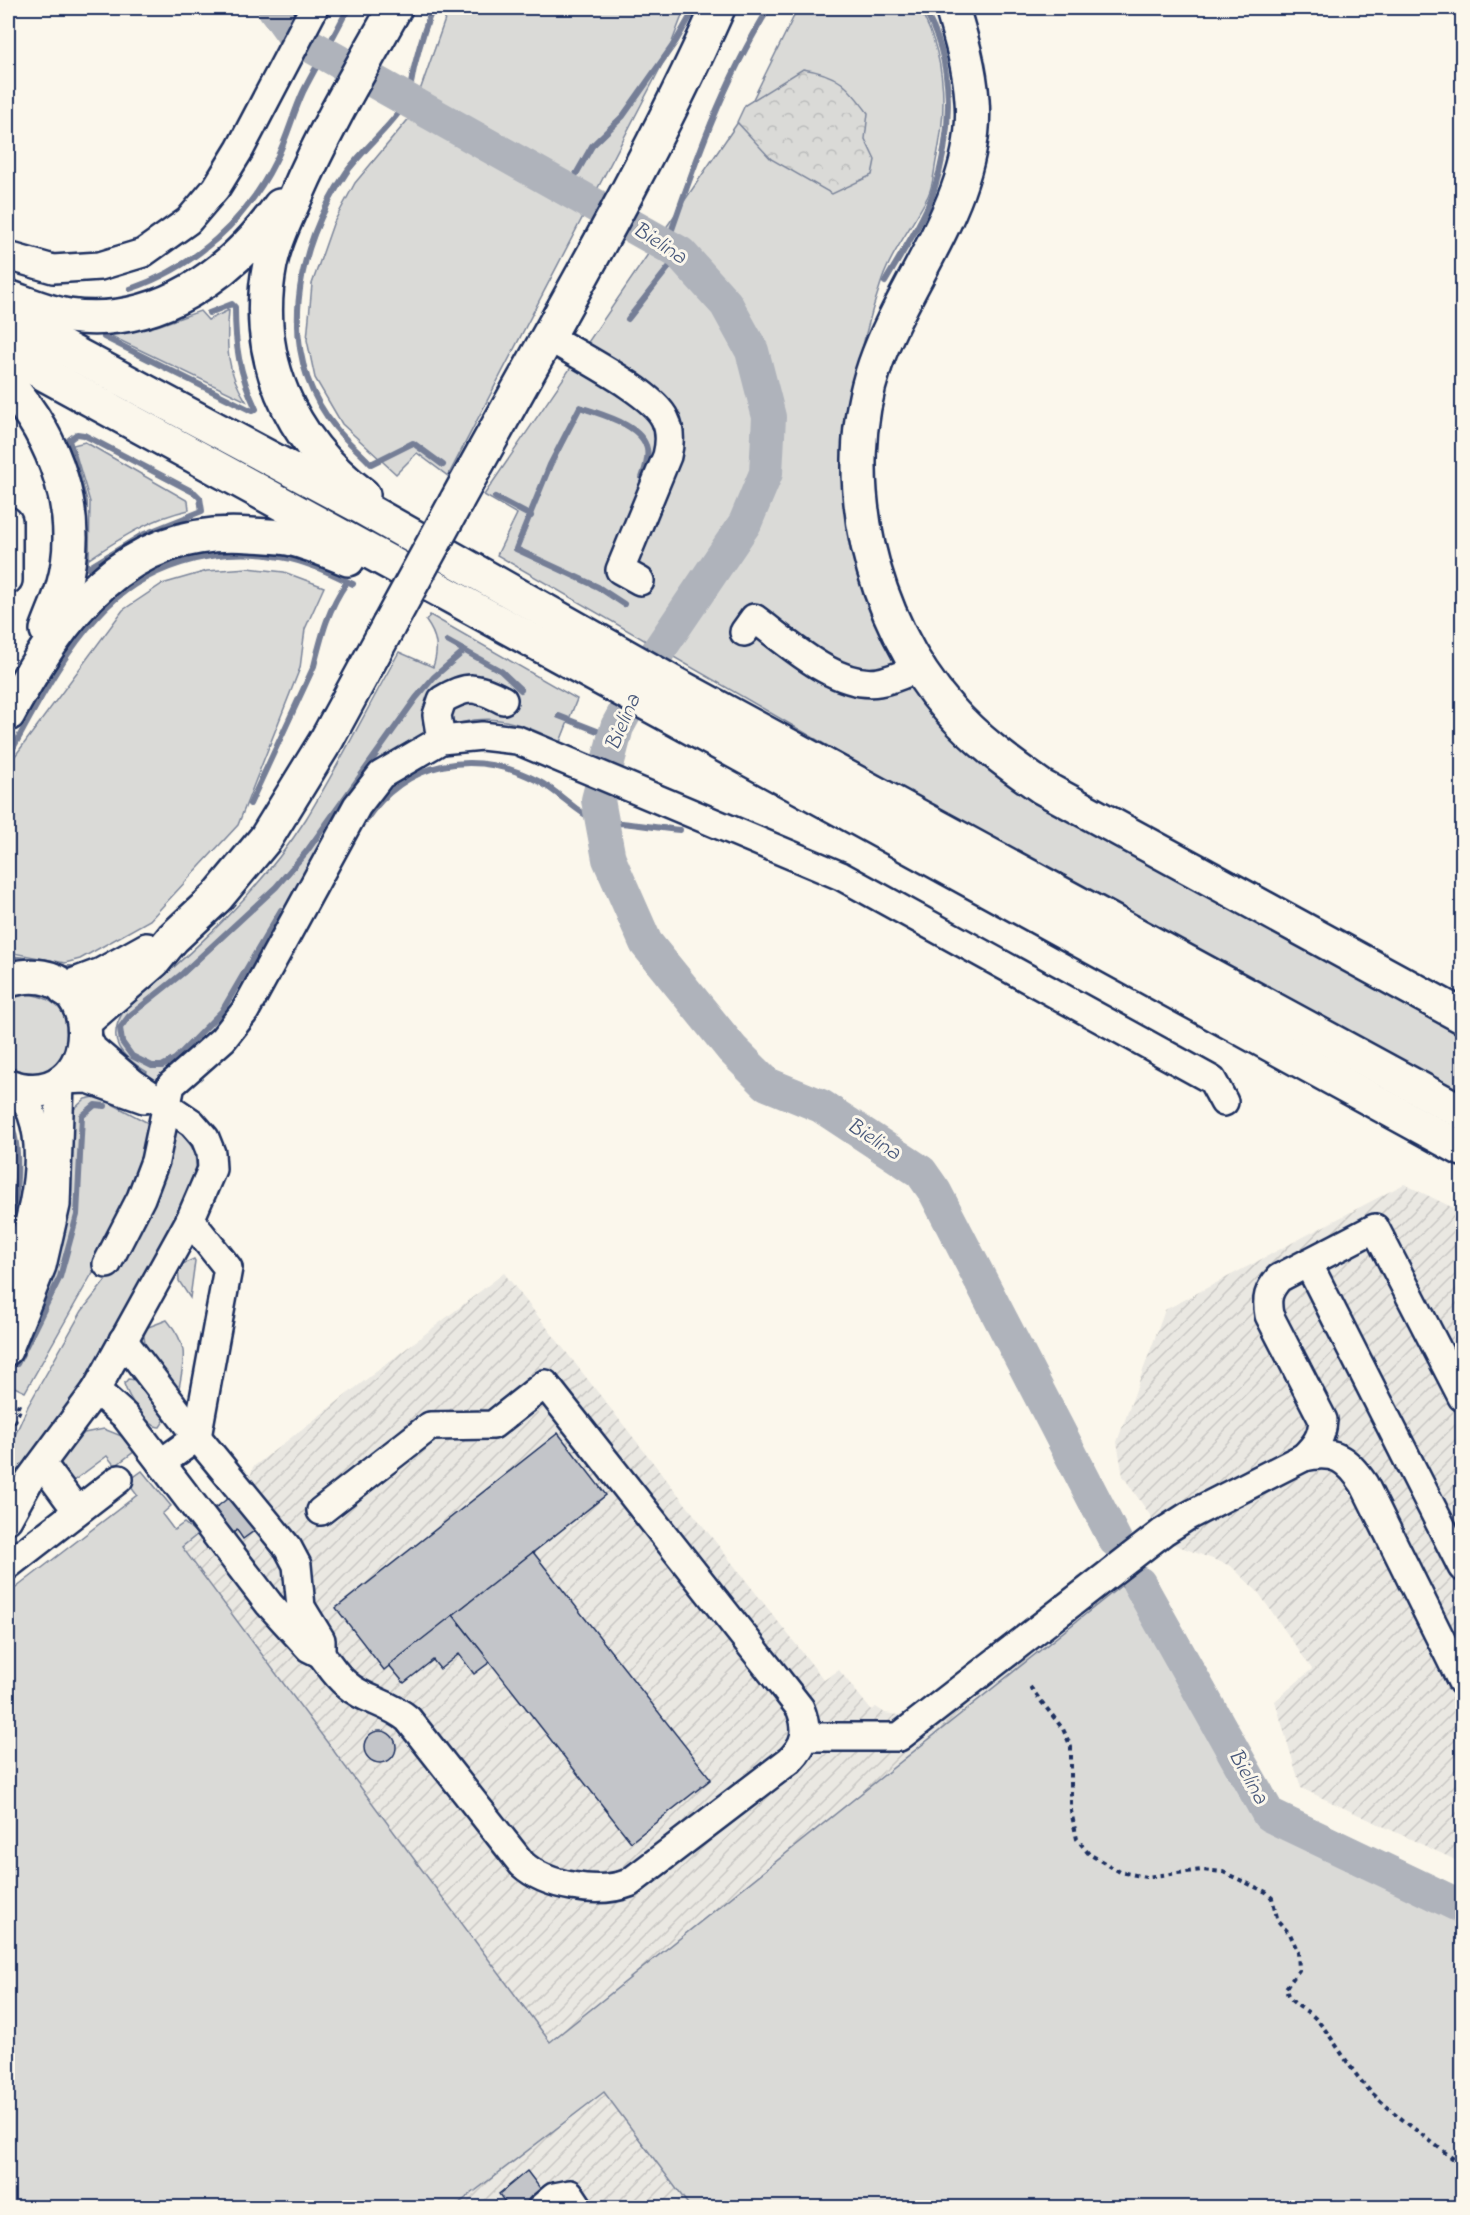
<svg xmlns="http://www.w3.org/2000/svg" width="1470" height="2215" font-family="'Indie Flower',sans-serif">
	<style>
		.industrial { fill: url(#industrial-furrows) }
		.green { fill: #dadad7; stroke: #7a849a; stroke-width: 1.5 }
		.forest { fill: url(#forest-crowns); stroke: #7a849a; stroke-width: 1.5 }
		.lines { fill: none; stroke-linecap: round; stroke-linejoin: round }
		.stream { stroke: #747e96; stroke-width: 6 }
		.river { stroke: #afb3bb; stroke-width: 34 }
		.building { fill: #c3c5c9; stroke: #1b2f5e; stroke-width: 1.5 }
		.minor-casing { stroke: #1b2f5e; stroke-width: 32 }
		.major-casing { stroke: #1b2f5e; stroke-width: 38 }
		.highway-casing { stroke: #1b2f5e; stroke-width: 38 }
		.path { stroke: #1b2f5e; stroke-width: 4; stroke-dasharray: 4.5 4.5; stroke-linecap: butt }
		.minor { stroke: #fbf7ec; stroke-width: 27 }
		.major { stroke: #fbf7ec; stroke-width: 33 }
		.highway { stroke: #fbf7ec; stroke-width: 33 }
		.major-bridge-casing { stroke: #1b2f5e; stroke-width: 38; stroke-linecap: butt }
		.major-bridge { stroke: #fbf7ec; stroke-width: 33 }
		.labels { text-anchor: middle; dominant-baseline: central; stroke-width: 6; stroke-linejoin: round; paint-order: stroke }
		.water-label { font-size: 22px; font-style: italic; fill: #47577a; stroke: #fbf7ec }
	</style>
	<defs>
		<pattern id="industrial-furrows" width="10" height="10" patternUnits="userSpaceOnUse" patternTransform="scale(1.5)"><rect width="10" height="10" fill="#eae8e2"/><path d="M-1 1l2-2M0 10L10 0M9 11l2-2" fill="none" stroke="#c8c7c4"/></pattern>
		<pattern id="forest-crowns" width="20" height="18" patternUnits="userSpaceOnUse" patternTransform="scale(1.5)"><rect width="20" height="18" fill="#dadad7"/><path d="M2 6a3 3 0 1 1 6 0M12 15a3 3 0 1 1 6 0" fill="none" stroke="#babbbb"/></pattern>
	</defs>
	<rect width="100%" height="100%" fill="#fbf7ec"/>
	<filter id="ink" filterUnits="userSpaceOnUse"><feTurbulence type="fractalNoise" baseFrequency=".0167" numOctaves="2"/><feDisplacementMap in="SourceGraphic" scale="12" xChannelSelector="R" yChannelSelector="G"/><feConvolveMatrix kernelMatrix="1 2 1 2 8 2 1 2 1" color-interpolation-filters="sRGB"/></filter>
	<g filter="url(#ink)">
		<!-- industrial -->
		<g class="industrial">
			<path d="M1404,1184L1462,1212V1863L1301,1788L1275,1701L1312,1669L1258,1592L1231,1566L1173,1544L899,1767L550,2042L182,1547L219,1518L249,1482L253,1467L504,1273L824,1680L839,1670L871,1710L876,1707L885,1713L898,1715L914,1709L1154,1521L1123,1476L1117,1442L1165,1310Z"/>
			<path d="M604,2092L690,2207L454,2208Z"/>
		</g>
		<!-- green -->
		<g class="green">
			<path d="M449,8H685L667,55L448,476L417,453L396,474L342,424L315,378L307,340L312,284L333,224L355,183L411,116Z"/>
			<path d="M798,8H919C946,55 948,108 936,161C934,172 933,186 928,196C914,224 892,251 882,280C859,346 838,448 846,517C850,548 864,578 876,607C885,629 893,653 904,674C928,718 967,753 1007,782L1462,1036V1092L949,816L497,555L517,514L484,495L751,103Z"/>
			<path d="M229,310C226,347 226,370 246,401L109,335L157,326L200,311L208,320Z"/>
			<path d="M85,442L188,501L189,510C151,518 121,538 89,559L90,502L73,445Z"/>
			<path d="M248,568L284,572L324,587L305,629L300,668L238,825L150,920L80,959L65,963L8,952L9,764L123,610L162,584L207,571Z"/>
			<path d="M430,615L577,699L560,742C541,733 521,723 499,720C456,714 405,744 373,770L228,1013L207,1036L161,1077L153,1081L143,1080L147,1072C121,1056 105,1041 124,1010C190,955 259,893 306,819C339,765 368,707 399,652L433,667C439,649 437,636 426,621Z"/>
			<path d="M26,994C97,1000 72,1097 8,1070V1000Z"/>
			<path d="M100,1096L120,1097L114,1105L150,1124L146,1157L97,1265L25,1392L8,1384V1370L53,1272L62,1244L68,1194L70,1123L73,1110L85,1099Z"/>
			<path d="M172,1127C194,1141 198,1155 196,1181L93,1376L8,1493V1451L28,1406L82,1311L125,1255Z"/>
			<path d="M194,1259L195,1261L190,1298L179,1281L178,1266Z"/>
			<path d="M167,1320C190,1347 184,1360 178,1393L146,1351L143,1329Z"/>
			<path d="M128,1379C145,1379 157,1406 166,1418L160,1427C146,1427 128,1396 124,1384Z"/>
			<path d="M104,1429L124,1437L135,1451L115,1466L107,1456L65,1487L57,1465L84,1433Z"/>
			<path d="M142,1471L171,1506L162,1514L174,1530L184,1523L198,1534L182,1547L550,2042L1122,1585L1269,1824L1462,1916V2207H690L604,2092L454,2207L8,2208V1594L137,1495L127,1482Z"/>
		</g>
		<!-- forest -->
		<path class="forest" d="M803,69C838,74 848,86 868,113L865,139L875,160L872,175L832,194L771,159L737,122L745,105Z"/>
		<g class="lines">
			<!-- stream -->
			<g class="stream">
				<path d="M433,8C425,26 420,44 415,64C412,75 411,89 407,99C398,120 360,152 346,173C295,248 274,353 336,428C346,441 360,452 371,464L413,443L443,465"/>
				<path d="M567,190L592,146L623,116L676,41L695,8"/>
				<path d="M667,244C695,162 723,82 769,8"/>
				<path d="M885,282C900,256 924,220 933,193C953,134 956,61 923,8"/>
				<path d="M130,289C195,267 246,221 276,160C287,138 293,114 303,92C316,66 331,42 344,16L352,8"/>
				<path d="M628,319L680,253"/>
				<path d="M104,337L252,411L256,409C239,373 235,346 235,307L232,304L209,313"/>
				<path d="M77,434L84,435L195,493L200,498L202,511L142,535L88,568L86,565L85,502L69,440Z"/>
				<path d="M495,497L531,516"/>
				<path d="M624,604L598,587L516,549L550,465L580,407C601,415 642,424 647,449C649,459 645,469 642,478"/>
				<path d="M447,641L501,671L521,690"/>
				<path d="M559,716L615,738"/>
				<path d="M8,757C35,709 60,657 98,616C143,565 215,545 281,557C306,561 330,573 353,584"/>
				<path d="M250,804L314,666C322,634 328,609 347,582"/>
				<path d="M365,821C406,760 474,748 538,781C560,792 575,812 598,822C605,825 614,823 621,823C641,825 660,828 680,830"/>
				<path d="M281,910L222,1011L175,1059L162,1066H152L132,1056L122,1042L120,1028L129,1016L183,973L276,887L307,851L416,698L434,677L464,651"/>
				<path d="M8,958L50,962L65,968H81"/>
				<path d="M8,1118C25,1147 15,1207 8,1239"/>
				<path d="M17,1364L60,1277L77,1215L82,1116L95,1105L105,1106"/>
			</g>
			<!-- river -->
			<g class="river">
				<path d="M274,8L295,37L680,253L726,304L752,351L769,417L766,473L745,523L659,650L617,727L598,800L609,859L646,943L732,1049L767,1084L821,1106L921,1172L935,1192L1115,1540"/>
				<path d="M1139,1583L1269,1815L1462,1907"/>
			</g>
		</g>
		<!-- building -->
		<g class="building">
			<path d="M558,1433L606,1495L384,1670L336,1608Z"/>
			<path d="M232,1495L258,1528L243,1539L237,1530L232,1534L213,1510Z"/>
			<path d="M533,1552L711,1779L631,1842L453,1615Z"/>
			<path d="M453,1615L490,1662L474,1674L459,1654L440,1669L433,1660L404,1683L389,1665Z"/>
			<circle cx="380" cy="1747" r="16"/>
			<path d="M527,2171L543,2192L523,2208H509L499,2194Z"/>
		</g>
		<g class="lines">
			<defs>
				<g id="minor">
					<path d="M8,256L53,269L100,266L143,253L188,221L216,188L240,149L314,8"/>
					<path d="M547,336C575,354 653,392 665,419C671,431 670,444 667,456L620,570L640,581"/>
					<path d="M8,521V580"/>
					<path d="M744,632L754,618C787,642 836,689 879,682C892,680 906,673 918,668"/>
					<path d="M441,740L437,715L442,700C468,684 477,687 503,700"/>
					<path d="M61,1080L88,1079L144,1099"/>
					<path d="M1308,1263L1462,1567"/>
					<path d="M107,1264L141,1198L155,1161L171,1085L223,1039L245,1011L357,806L381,775L441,740L482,736L517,740L841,876L1212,1080L1224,1102"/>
					<path d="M8,1289C26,1242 50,1165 32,1115C29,1106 23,1098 19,1090"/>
					<path d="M123,1340L197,1437L288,1548L297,1565L301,1607L321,1640V1654L309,1648L269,1604L161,1463"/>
					<path d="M8,1351L42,1266L56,1205L60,1082"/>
					<path d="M96,1390L125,1416L161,1463L197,1437L228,1268L190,1220"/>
					<path d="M1304,1457C1316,1445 1322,1437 1323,1420L1269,1315C1266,1298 1268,1291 1279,1278L1375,1228L1462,1397"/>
					<path d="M39,1467L49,1473L77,1511"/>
					<path d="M321,1511L430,1426L493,1425L545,1384L800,1708C809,1730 806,1744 790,1760L629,1883C598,1895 546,1886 522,1864L408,1719C388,1702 363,1700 346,1684C336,1676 329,1664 321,1654"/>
					<path d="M8,1519L30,1479L96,1390L190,1220L212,1169L211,1153L205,1138L192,1123L133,1083L93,1049L86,1036"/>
					<path d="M8,1565L119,1479"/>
					<path d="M805,1737H899L1163,1532L1188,1516L1304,1457C1335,1450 1347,1459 1364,1484L1462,1682"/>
					<path d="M541,2208L554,2197L570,2194L578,2206"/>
				</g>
				<g id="major">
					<path d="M952,8C961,38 970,68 972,100C980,196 905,278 875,365C836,478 871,620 949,709C975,739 1009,764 1042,787L1462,1016"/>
					<path d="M456,502C545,339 642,178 718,8"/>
					<path d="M8,980C113,949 107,1120 8,1086"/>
					<path d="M65,989L102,975L147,950"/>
					<path d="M85,1021L154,961L173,938L217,897L266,838L327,739L389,625"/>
				</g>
				<g id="highway">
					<path d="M8,297C28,304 48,313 69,316C157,328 232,274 280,206"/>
					<path d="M8,318L361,507L673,683L1462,1112"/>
					<path d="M8,354L1462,1149"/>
					<path d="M8,385C55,437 84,515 63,587C59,601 52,616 47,630"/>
					<path d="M363,495C289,439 252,356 270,264C275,241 286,218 296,196C324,131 360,70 395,8"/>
					<path d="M8,714C62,615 124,525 251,535C265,536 282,536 296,540C314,545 331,552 348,559"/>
				</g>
			</defs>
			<!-- minor casing -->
			<use href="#minor" class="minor-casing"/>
			<!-- major casing -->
			<use href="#major" class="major-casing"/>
			<!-- highway casing -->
			<use href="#highway" class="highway-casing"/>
			<!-- path -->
			<g class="path">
				<path d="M8,1401L21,1407L8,1438"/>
				<path d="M1030,1687L1063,1729L1071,1747V1811L1077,1839L1089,1854L1120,1872L1146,1877L1202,1870L1223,1872L1266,1892L1272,1898L1278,1921L1290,1934L1298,1952L1299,1970L1286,1988C1288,2005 1305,2007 1316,2019C1336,2041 1349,2069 1369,2090C1397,2118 1432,2141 1462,2166"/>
			</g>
			<!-- minor -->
			<use href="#minor" class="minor"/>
			<!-- major -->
			<use href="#major" class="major"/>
			<!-- highway -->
			<use href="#highway" class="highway"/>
			<defs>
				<path id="major-bridge" d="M389,625L456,502"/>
			</defs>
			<!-- major-bridge casing -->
			<use href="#major-bridge" class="major-bridge-casing"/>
			<!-- major-bridge -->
			<use href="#major-bridge" class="major-bridge"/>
		</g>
	</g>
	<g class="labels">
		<!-- water labels -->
		<g class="water-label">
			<text transform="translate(659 244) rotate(33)">Bielina</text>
			<text transform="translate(624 723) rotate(-67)">Bielina</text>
			<text transform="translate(873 1140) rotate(33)">Bielina</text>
			<text transform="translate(1247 1777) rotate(61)">Bielina</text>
		</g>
	</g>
	<!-- margin -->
	<rect width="1470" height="2215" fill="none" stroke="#fbf7ec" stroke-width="30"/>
	<rect x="15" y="15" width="1440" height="2185" fill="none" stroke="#1b2f5e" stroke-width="2" filter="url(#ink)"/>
</svg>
